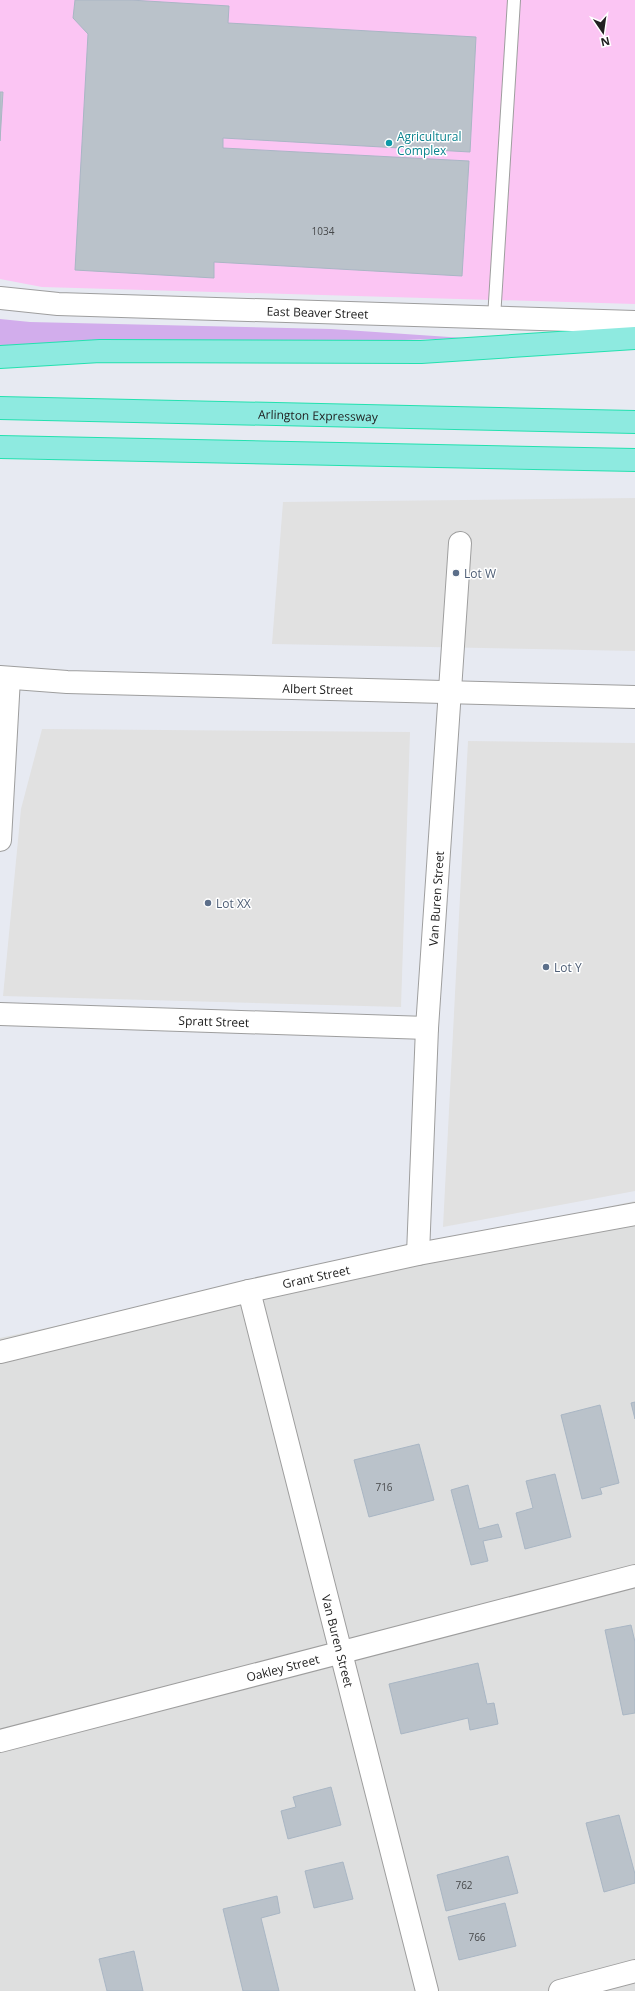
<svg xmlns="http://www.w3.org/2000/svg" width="635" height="1991" font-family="'Open Sans',sans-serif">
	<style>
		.residential { fill: #dedfdf }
		.grass { fill: #d2adec }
		.park { fill: #fbc5f3 }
		.parking { fill: #e1e1e1 }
		.building { fill: #bac2ca; stroke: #a9b6c4 }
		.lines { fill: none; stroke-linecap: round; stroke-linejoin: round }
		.service-casing { stroke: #9e9e9e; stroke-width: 14 }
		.minor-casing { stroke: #9e9e9e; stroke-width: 24 }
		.motorway-casing { stroke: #23e1af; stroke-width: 24 }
		.service { stroke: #fff; stroke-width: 12 }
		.minor { stroke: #fff; stroke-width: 22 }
		.motorway { stroke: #8eeae0; stroke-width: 22 }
		.culture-dot { fill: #0f9aa8; stroke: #fff; stroke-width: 1.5 }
		.service-dot { fill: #5c6f8a; stroke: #fff; stroke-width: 1.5 }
		.labels { text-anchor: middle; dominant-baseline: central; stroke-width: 3; stroke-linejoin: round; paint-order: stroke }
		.number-label { font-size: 10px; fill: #47494b }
		.culture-label { font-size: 12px; fill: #0d838f; stroke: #fff; text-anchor: start }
		.street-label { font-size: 12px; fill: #212121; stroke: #fff }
		.service-label { font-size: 12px; fill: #4e5e75; stroke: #fff; text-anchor: start }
	</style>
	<rect width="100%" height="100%" fill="#e7eaf2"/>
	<!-- residential -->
	<path class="residential" d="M635,1201V1991H0V1338Z"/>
	<!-- grass -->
	<path class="grass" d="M0,319L30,322L331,329L464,338L315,343L0,347Z"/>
	<!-- park -->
	<path class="park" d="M0,0H635V304L42,287L0,279Z"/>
	<!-- parking -->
	<g class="parking">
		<path d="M635,498V651L272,644L283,502Z"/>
		<path d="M42,729L410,732L401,1007L3,996L21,809Z"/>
		<path d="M468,741L635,743V1191L443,1227Z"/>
	</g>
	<!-- building -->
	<g class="building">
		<path d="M75,0H130L229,6L228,23L476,37L470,152L223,138V148L469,161L462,276L214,262V278L75,270L88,34L73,18Z"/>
		<path d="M0,92H3L0,141Z"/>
		<path d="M635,1402V1419L631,1403Z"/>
		<path d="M600,1405L619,1483L600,1488L602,1494L582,1499L561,1415Z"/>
		<path d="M419,1444L434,1500L369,1517L354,1460Z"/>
		<path d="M555,1474L571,1537L525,1549L516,1513L533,1508L526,1481Z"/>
		<path d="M468,1485L479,1529L498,1524L502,1537L483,1541L488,1561L471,1565L451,1490Z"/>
		<path d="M631,1625L635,1642V1713L623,1715L605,1630Z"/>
		<path d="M478,1663L487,1704L494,1703L498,1724L470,1730L468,1718L401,1734L389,1684Z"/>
		<path d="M331,1787L341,1825L288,1839L281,1811L296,1807L293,1797Z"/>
		<path d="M619,1815L635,1874V1883L604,1892L586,1823Z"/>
		<path d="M508,1856L518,1893L446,1911L437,1875Z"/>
		<path d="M343,1862L353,1899L314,1908L305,1871Z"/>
		<path d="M277,1896L280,1913L261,1918L279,1991H243L223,1909Z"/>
		<path d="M505,1903L516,1946L459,1960L448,1917Z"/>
		<path d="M134,1951L143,1991H107L99,1959Z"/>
	</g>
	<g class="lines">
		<defs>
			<path id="service" d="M494,318L514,0"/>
			<g id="minor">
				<path id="s1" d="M0,298L58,304L635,322"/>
				<path id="s2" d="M0,677L67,682L635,697"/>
				<path d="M0,840L9,678"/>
				<path id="s3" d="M0,1014L427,1028"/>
				<path id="s4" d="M418,1254L427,1028L460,543"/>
				<path id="s5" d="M249,1291L427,1991"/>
				<path id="s6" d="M0,1352L249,1291L418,1254L635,1214"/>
				<path id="s7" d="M0,1741L635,1576"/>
				<path d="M560,1991L635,1971"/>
			</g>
			<g id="motorway">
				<path d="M0,357L100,351L421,352L635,338"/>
				<path id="s8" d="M0,408L635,422"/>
				<path d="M0,447L635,460"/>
			</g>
		</defs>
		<!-- service casing -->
		<use href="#service" class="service-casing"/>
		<!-- minor casing -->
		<use href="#minor" class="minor-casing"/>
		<!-- motorway casing -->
		<use href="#motorway" class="motorway-casing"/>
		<!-- service -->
		<use href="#service" class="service"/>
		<!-- minor -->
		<use href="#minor" class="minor"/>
		<!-- motorway -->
		<use href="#motorway" class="motorway"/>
	</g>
	<!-- markers -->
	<circle class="culture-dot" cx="389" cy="143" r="4"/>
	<g class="service-dot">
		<circle cx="456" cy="573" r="4"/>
		<circle cx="208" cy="903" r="4"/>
		<circle cx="546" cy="967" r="4"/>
	</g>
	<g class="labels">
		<!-- number labels -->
		<g class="number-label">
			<text x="323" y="231">1034</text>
			<text x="384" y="1487">716</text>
			<text x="464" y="1885">762</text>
			<text x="477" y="1937">766</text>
		</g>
		<!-- culture labels -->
		<g class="culture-label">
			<text x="397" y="136">Agricultural<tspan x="397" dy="14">Complex</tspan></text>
		</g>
		<!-- street labels -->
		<g class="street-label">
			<text stroke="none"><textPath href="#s1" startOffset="318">East Beaver Street</textPath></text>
			<text stroke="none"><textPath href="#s8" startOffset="318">Arlington Expressway</textPath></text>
			<text stroke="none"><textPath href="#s2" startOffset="318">Albert Street</textPath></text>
			<text stroke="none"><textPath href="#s4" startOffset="356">Van Buren Street</textPath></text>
			<text stroke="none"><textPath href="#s3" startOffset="214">Spratt Street</textPath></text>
			<text stroke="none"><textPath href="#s6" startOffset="325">Grant Street</textPath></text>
			<text stroke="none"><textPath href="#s5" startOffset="361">Van Buren Street</textPath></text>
			<text stroke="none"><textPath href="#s7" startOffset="292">Oakley Street</textPath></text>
		</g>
		<!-- service labels -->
		<g class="service-label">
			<text x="464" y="573">Lot W</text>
			<text x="216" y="903">Lot XX</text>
			<text x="554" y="967">Lot Y</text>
		</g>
	</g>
	<!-- north arrow -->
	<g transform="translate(603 32) rotate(167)" stroke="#ffffff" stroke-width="3" paint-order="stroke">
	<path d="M0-3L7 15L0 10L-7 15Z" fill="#212121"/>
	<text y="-6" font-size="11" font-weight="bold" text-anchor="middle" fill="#212121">N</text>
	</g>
</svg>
